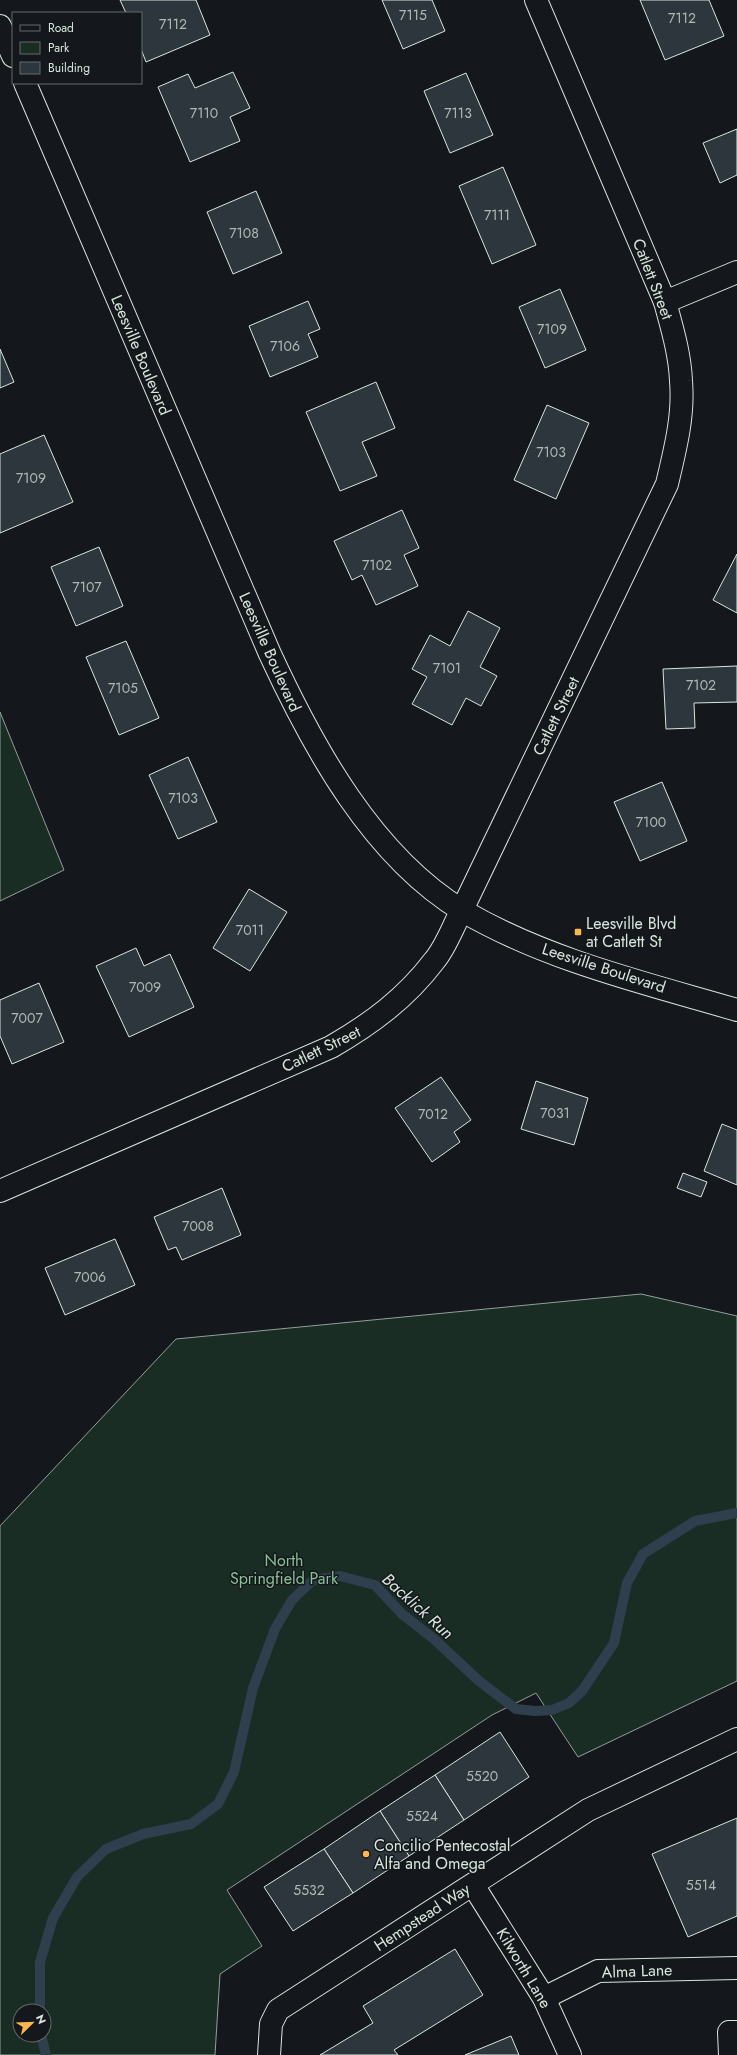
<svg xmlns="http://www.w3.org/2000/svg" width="737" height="2055" font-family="Jost,sans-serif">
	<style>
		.green { fill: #1a2d24; stroke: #939e99; fill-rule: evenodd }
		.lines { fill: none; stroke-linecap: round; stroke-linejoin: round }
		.stream { stroke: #2f3f4d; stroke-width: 10 }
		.building { fill: #2c363c; stroke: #d8e6dc }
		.minor-casing { stroke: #d8e6dc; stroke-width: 24 }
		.minor { stroke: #14181c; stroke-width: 22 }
		.poi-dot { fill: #ffb74d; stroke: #14181c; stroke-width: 1.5 }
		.labels { text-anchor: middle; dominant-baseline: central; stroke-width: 3; stroke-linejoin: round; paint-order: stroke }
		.number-label { font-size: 14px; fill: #adbab4 }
		.street-label { font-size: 16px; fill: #d8e6dc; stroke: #14181c }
		.poi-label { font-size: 16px; fill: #d8e6dc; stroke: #14181c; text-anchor: start }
		.park-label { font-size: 16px; fill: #8ac095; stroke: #14181c }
		.water-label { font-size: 17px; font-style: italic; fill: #d8e6dc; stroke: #14181c }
	</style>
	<rect width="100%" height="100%" fill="#14181c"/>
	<!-- green -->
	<g class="green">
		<path d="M0,712L64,870L0,901Z"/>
		<path d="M641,1294L737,1316V1681L578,1757L536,1693L492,1715L227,1890L262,1946L220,1974L215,2055H0V1526L176,1339ZM20,2011H44V2035H20Z"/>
	</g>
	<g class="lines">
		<!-- stream -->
		<g class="stream">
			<path d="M40,2011V1962L53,1918L77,1877L106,1849L143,1834L191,1824L218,1804L234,1772L253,1688L275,1629L292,1600L313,1580L340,1576L375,1585L402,1614L434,1639L479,1681L516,1709L535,1711L552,1710L569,1703L582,1691L614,1643L627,1583L643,1554L695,1521L737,1513"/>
			<path d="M41,2035L46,2055"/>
		</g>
	</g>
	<!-- building -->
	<g class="building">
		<path d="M120,0H196L210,35L146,62L141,49V13H126Z"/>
		<path d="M382,0H432L445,31L403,49Z"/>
		<path d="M640,0H709L724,36L665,60Z"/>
		<path d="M233,72L250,108L230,117L240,141L190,162L158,87L188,74L195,88Z"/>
		<path d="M466,73L493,135L450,153L424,91Z"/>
		<path d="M737,129V175L720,183L703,143Z"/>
		<path d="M503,167L536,245L492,264L459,186Z"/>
		<path d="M256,191L282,253L233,274L207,212Z"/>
		<path d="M560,289L586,350L545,368L519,307Z"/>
		<path d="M308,301L320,329L308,334L318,357L270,377L249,326Z"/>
		<path d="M0,349L14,382L0,388Z"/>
		<path d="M376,382L395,428L362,442L377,476L340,491L306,412Z"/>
		<path d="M547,405L589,423L556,499L514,480Z"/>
		<path d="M44,435L73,502L0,533V454Z"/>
		<path d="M402,510L419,548L404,555L418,586L376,605L362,575L352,580L334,541Z"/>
		<path d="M99,547L123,606L76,626L51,567Z"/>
		<path d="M737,554V613L713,600Z"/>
		<path d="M468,611L500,628L480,667L497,676L481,706L466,698L452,725L412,704L427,677L412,669L430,635L450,646Z"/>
		<path d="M126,641L159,718L119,735L86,657Z"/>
		<path d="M737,666V702L694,703L695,728L666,729L663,669Z"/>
		<path d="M188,757L217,822L178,839L149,775Z"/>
		<path d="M662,782L687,841L640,861L614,802Z"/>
		<path d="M249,889L287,912L250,971L213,948Z"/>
		<path d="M136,948L144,966L170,954L194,1007L129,1037L96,966Z"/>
		<path d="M39,983L64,1042L12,1064L0,1036V1000Z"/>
		<path d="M441,1077L471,1120L454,1132L460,1142L432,1162L395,1108Z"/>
		<path d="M536,1081L588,1098L574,1145L521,1129Z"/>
		<path d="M722,1124L737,1130V1185L704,1171Z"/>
		<path d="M683,1173L707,1182L701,1197L677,1188Z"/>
		<path d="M222,1188L241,1235L182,1260L176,1247L168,1250L154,1217Z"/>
		<path d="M115,1239L135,1285L65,1315L45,1268Z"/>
		<path d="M500,1732L529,1777L464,1820L435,1775Z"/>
		<path d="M435,1775L464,1820L409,1856L380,1811Z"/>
		<path d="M380,1811L409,1856L353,1893L324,1849Z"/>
		<path d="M737,1818V1916L688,1937L652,1854Z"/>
		<path d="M324,1849L353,1893L293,1931L264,1887Z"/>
		<path d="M455,1949L483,1995L394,2050L398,2055H320L373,2023L363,2006Z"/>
		<path d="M511,2036L519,2055H465Z"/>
	</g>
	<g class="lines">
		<defs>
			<g id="minor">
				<path d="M0,26L13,56"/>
				<path d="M25,83L270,654C313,747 372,856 463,911C547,960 645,983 737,1010"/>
				<path d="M665,302L737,272"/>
				<path d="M0,1191L331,1047C371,1024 406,998 434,961C446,947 453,926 462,910L667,484C675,450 684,416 681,381C680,354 672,328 665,302L536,0"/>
				<path d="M473,1885L544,1998L570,2055"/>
				<path d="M544,1998L598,1971L737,1968"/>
				<path d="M269,2055L271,2024L278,2010L588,1810L737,1739"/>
				<path d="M730,2055L729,2032H737"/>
			</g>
		</defs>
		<!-- minor casing -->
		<use href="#minor" class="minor-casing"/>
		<!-- minor -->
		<use href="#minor" class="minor"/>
	</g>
	<!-- markers -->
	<g class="poi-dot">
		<rect x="574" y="928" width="8" height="8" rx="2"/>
		<circle cx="366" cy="1854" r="4"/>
	</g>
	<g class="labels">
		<!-- number labels -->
		<g class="number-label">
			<text x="413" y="15">7115</text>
			<text x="682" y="18">7112</text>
			<text x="173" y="24">7112</text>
			<text x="204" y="113">7110</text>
			<text x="458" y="113">7113</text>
			<text x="497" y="215">7111</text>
			<text x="244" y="233">7108</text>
			<text x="552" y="329">7109</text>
			<text x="285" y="346">7106</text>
			<text x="551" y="452">7103</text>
			<text x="31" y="478">7109</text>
			<text x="377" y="565">7102</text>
			<text x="87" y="587">7107</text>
			<text x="447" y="668">7101</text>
			<text x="701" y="685">7102</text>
			<text x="123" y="688">7105</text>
			<text x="183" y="798">7103</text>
			<text x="651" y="822">7100</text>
			<text x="250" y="930">7011</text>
			<text x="145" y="987">7009</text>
			<text x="27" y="1018">7007</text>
			<text x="555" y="1113">7031</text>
			<text x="433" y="1114">7012</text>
			<text x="198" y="1226">7008</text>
			<text x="90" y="1277">7006</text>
			<text x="482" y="1776">5520</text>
			<text x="422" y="1816">5524</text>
			<text x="701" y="1885">5514</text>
			<text x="309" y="1890">5532</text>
		</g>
		<!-- street labels -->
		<g class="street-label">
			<text transform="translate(653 279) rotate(69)">Catlett Street</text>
			<text transform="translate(141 355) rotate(67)">Leesville Boulevard</text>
			<text transform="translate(270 652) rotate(66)">Leesville Boulevard</text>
			<text transform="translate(556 716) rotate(-64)">Catlett Street</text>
			<text transform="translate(604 968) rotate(18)">Leesville Boulevard</text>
			<text transform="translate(321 1049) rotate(-26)">Catlett Street</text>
			<text transform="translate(422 1917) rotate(-33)">Hempstead Way</text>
			<text transform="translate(524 1968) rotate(59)">Kilworth Lane</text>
			<text transform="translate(637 1971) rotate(-2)">Alma Lane</text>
		</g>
		<!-- poi labels -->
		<g class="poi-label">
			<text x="586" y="923">Leesville Blvd<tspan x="586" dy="18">at Catlett St</tspan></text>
			<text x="374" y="1845">Concilio Pentecostal<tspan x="374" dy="18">Alfa and Omega</tspan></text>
		</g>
		<!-- park labels -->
		<g class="park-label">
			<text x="284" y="1560">North<tspan x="284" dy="18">Springfield Park</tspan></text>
		</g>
		<!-- water labels -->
		<g class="water-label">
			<text transform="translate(418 1606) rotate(42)">Backlick Run</text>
		</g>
	</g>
	<!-- legend -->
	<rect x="12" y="12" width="130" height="72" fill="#14181c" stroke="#626a69"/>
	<rect x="20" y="25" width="20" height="6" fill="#14181c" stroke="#626a69"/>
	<text x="48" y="32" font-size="12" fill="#d8e6dc">Road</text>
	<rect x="20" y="42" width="20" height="12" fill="#1a2d24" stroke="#626a69"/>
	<text x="48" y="52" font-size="12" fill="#d8e6dc">Park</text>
	<rect x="20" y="62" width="20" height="12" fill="#2c363c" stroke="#626a69"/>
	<text x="48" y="72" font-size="12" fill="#d8e6dc">Building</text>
	<!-- north arrow -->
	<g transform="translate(32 2023) rotate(67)"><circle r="19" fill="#14181c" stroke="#626a69"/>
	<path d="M0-3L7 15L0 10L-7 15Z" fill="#ffb74d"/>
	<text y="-6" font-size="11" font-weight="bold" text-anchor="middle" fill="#d8e6dc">N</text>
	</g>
</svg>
